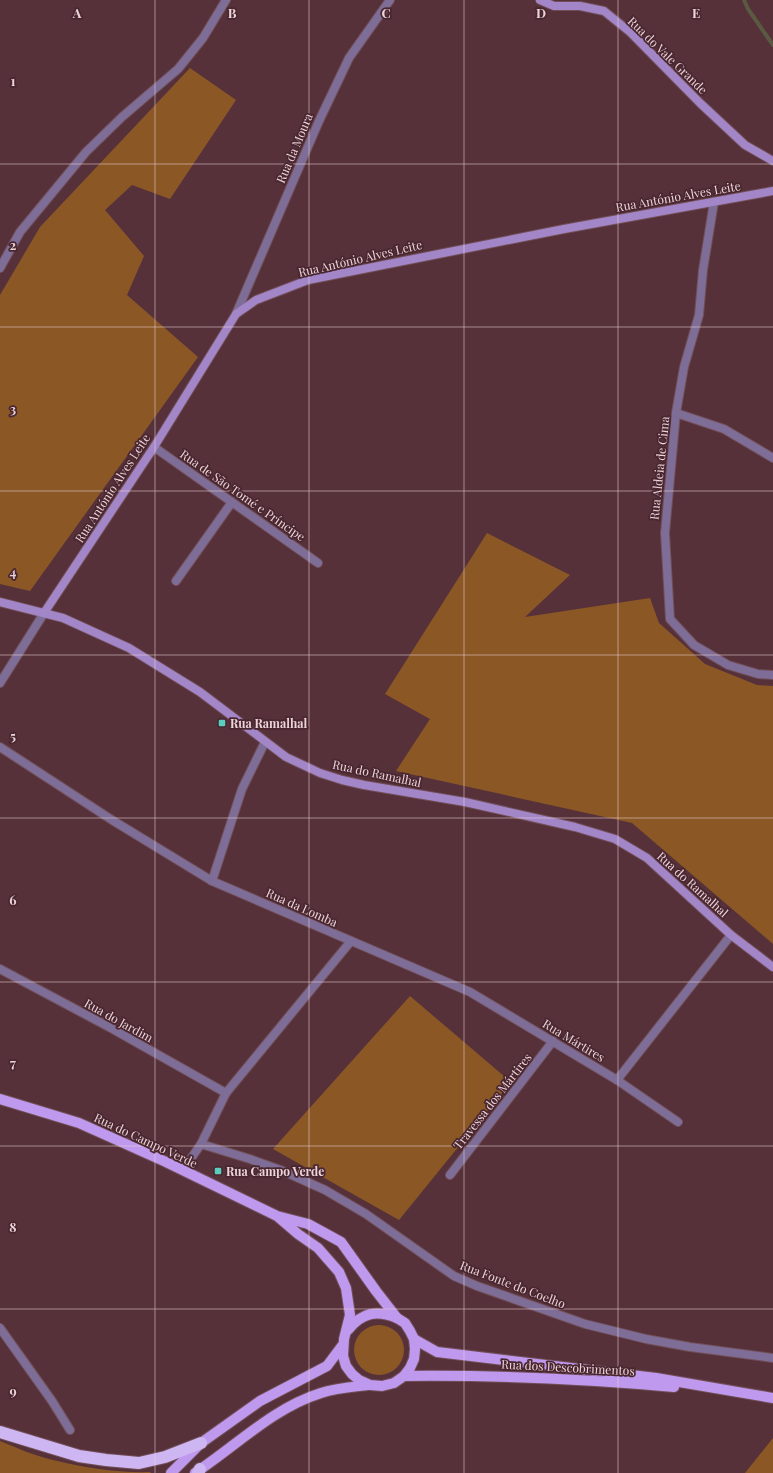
<svg xmlns="http://www.w3.org/2000/svg" width="773" height="1473" font-family="'Playfair Display',serif">
	<style>
		.green { fill: #8b5825 }
		.lines { fill: none; stroke-linecap: round; stroke-linejoin: round }
		.stream { stroke: #5a5942; stroke-width: 4 }
		.street-casing { stroke: #714e57; stroke-width: 10 }
		.secondary-casing { stroke: #714e57; stroke-width: 10 }
		.primary-casing { stroke: #714e57; stroke-width: 12 }
		.highway-casing { stroke: #714e57; stroke-width: 14 }
		.street { stroke: #7e6d96; stroke-width: 8 }
		.secondary { stroke: #a286c8; stroke-width: 8 }
		.primary { stroke: #be99ed; stroke-width: 10 }
		.highway { stroke: #ceb6f2; stroke-width: 12 }
		.grid { fill: none; stroke: #ecd4d9; stroke-width: 1; stroke-opacity: 0.55 }
		.poi-dot { fill: #59cebe; stroke: #4a2730; stroke-width: 1.5 }
		.labels { text-anchor: middle; dominant-baseline: central; stroke-width: 3.5; stroke-linejoin: round; paint-order: stroke }
		.street-label { font-size: 12px; fill: #ecd4d9; stroke: #4a2730 }
		.poi-label { font-size: 12px; font-weight: bold; fill: #ecd4d9; stroke: #4a2730; text-anchor: start }
		.grid-label { font-size: 13px; text-anchor: middle; font-weight: bold; fill: #ecd4d9; stroke: #4a2730; stroke-width: 3.5; stroke-linejoin: round; paint-order: stroke }
	</style>
	<rect width="100%" height="100%" fill="#56313a"/>
	<!-- green -->
	<g class="green">
		<path d="M190,68L236,100L170,199L132,185L105,210L144,256L127,295L198,357L30,591L0,584V295L40,227Z"/>
		<path d="M487,533L570,575L525,617L650,598L659,623L705,664L757,685L773,686V944L632,823L396,771L430,719L385,694Z"/>
		<path d="M410,996L511,1082L399,1220L273,1149Z"/>
		<circle cx="379" cy="1350" r="25"/>
		<path d="M773,1438V1473H745Z"/>
		<path d="M0,1441C17,1448 35,1456 53,1460C85,1468 118,1473 151,1472L150,1473H0Z"/>
	</g>
	<g class="lines">
		<!-- stream -->
		<path class="stream" d="M744,0L748,9L773,45"/>
		<defs>
			<g id="street">
				<path d="M714,202L703,270L699,315L684,367L676,413L665,533L670,619L694,645L728,665L758,674L773,675"/>
				<path d="M0,268L20,232L86,152L122,117L178,69L203,38L226,0"/>
				<path d="M236,314L319,121L349,58L390,0"/>
				<path d="M676,413L724,429L773,458"/>
				<path d="M154,447L318,563"/>
				<path d="M176,581L232,502"/>
				<path d="M0,683L44,613"/>
				<path d="M0,747L112,820L212,881L470,992L617,1080L678,1122"/>
				<path d="M212,881L242,789L265,742"/>
				<path d="M0,969L109,1027L226,1093"/>
				<path d="M617,1080L731,935"/>
				<path d="M201,1144L250,1159L283,1171L325,1190L366,1214L454,1276L477,1286L585,1324L646,1339L690,1347L773,1358"/>
				<path d="M183,1170L201,1144L226,1093L351,941"/>
				<path d="M450,1175L553,1041"/>
				<path d="M0,1328L52,1401L70,1430"/>
			</g>
			<g id="secondary">
				<path d="M540,0L554,6H580L604,11L630,32L700,103L745,145L773,161"/>
				<path d="M0,602L63,618L129,648L200,692L286,757L320,773L342,780L364,785L465,802L575,827L615,839L647,858L731,935L773,967"/>
				<path d="M44,613L154,447L236,314L256,300L308,280L564,229L773,191"/>
			</g>
			<g id="primary">
				<path d="M0,1099L79,1123L166,1162L277,1216L308,1224L341,1242L376,1291L397,1318L405,1323L410,1331L414,1339L415,1349L414,1359L410,1368L404,1376L394,1383L382,1386L370,1385L359,1380L352,1374L346,1366L343,1356L344,1339L350,1315L346,1288L339,1272L318,1248L298,1234L277,1216"/>
				<path d="M348,1330C362,1312 377,1310 397,1318"/>
				<path d="M414,1339L437,1352L656,1378L773,1398"/>
				<path d="M404,1376C494,1375 584,1379 674,1387"/>
				<path d="M171,1473L201,1443L260,1401L327,1366L342,1346"/>
				<path d="M195,1473C236,1446 273,1408 321,1393C336,1388 352,1387 368,1385"/>
			</g>
			<g id="highway">
				<path d="M0,1432L79,1456L106,1460L139,1463L165,1457L201,1443"/>
				<path d="M198,1473L200,1469"/>
			</g>
		</defs>
		<!-- street casing -->
		<use href="#street" class="street-casing"/>
		<!-- secondary casing -->
		<use href="#secondary" class="secondary-casing"/>
		<!-- primary casing -->
		<use href="#primary" class="primary-casing"/>
		<!-- highway casing -->
		<use href="#highway" class="highway-casing"/>
		<!-- street -->
		<use href="#street" class="street"/>
		<!-- secondary -->
		<use href="#secondary" class="secondary"/>
		<!-- primary -->
		<use href="#primary" class="primary"/>
		<!-- highway -->
		<use href="#highway" class="highway"/>
	</g>
	<!-- grid -->
	<path class="grid" d="M155,0V1473M309,0V1473M464,0V1473M618,0V1473M0,164H773M0,327H773M0,491H773M0,655H773M0,818H773M0,982H773M0,1146H773M0,1309H773"/>
	<!-- markers -->
	<g class="poi-dot">
		<rect x="218" y="719" width="8" height="8" rx="2"/>
		<rect x="214" y="1167" width="8" height="8" rx="2"/>
	</g>
	<g class="labels">
		<!-- street labels -->
		<g class="street-label">
			<text transform="translate(668 55) rotate(44)">Rua do Vale Grande</text>
			<text transform="translate(294 148) rotate(-67)">Rua da Moura</text>
			<text transform="translate(678 196) rotate(-10)">Rua António Alves Leite</text>
			<text transform="translate(360 258) rotate(-13)">Rua António Alves Leite</text>
			<text transform="translate(659 468) rotate(-84)">Rua Aldeia de Cima</text>
			<text transform="translate(112 488) rotate(-57)">Rua António Alves Leite</text>
			<text transform="translate(243 495) rotate(35)">Rua de São Tomé e Príncipe</text>
			<text transform="translate(377 773) rotate(12)">Rua do Ramalhal</text>
			<text transform="translate(693 884) rotate(42)">Rua do Ramalhal</text>
			<text transform="translate(302 907) rotate(24)">Rua da Lomba</text>
			<text transform="translate(119 1020) rotate(29)">Rua do Jardim</text>
			<text transform="translate(574 1040) rotate(31)">Rua Mártires</text>
			<text transform="translate(492 1101) rotate(-52)">Travessa dos Mártires</text>
			<text transform="translate(146 1140) rotate(25)">Rua do Campo Verde</text>
			<text transform="translate(513 1284) rotate(21)">Rua Fonte do Coelho</text>
			<text transform="translate(568 1367) rotate(3)">Rua dos Descobrimentos</text>
		</g>
		<!-- poi labels -->
		<g class="poi-label">
			<text x="230" y="723">Rua Ramalhal</text>
			<text x="226" y="1171">Rua Campo Verde</text>
		</g>
	</g>
	<g class="grid-label">
		<text x="77" y="18">A</text>
		<text x="232" y="18">B</text>
		<text x="386" y="18">C</text>
		<text x="541" y="18">D</text>
		<text x="696" y="18">E</text>
		<text x="13" y="86">1</text>
		<text x="13" y="250">2</text>
		<text x="13" y="414">3</text>
		<text x="13" y="577">4</text>
		<text x="13" y="741">5</text>
		<text x="13" y="905">6</text>
		<text x="13" y="1068">7</text>
		<text x="13" y="1232">8</text>
		<text x="13" y="1396">9</text>
	</g>
</svg>
